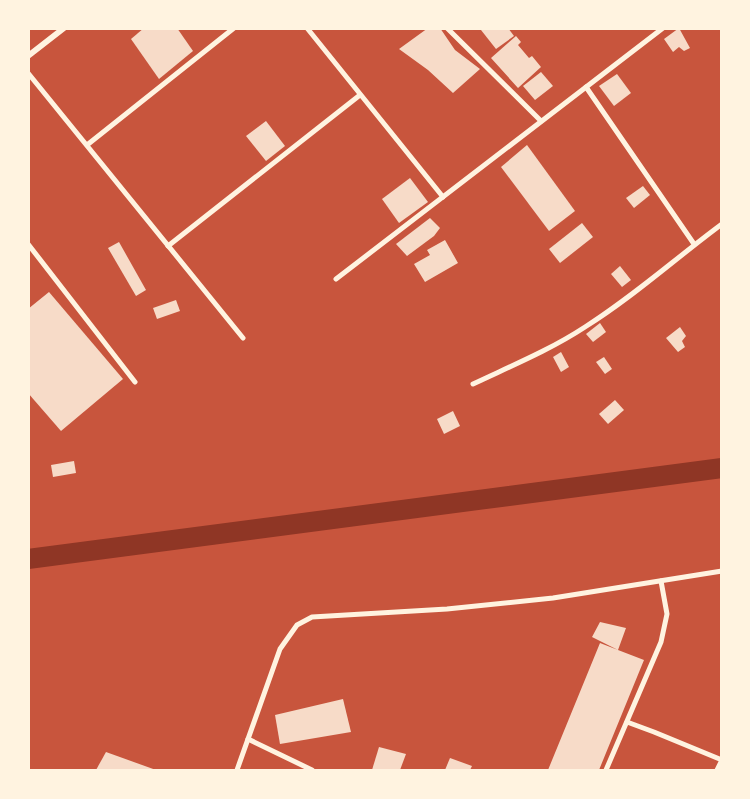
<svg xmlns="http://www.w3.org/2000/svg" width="750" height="799" font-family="'DM Sans',sans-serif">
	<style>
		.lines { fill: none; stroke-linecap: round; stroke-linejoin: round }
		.river { stroke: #8f3625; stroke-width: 20 }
		.building { fill: #f7dbc8 }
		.minor { stroke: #fff3e0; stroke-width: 5 }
		.tertiary { stroke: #fff3e0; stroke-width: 6 }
	</style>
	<rect width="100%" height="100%" fill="#c8553d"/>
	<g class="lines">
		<!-- river -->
		<path class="river" d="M28,559L722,468"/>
	</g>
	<!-- building -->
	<g class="building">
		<path d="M144,28H177L193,51L159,79L131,39Z"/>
		<path d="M428,28H440L455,50L480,69L453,93L428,70L399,49Z"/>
		<path d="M484,28H508L514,36L496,49L481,30Z"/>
		<path d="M679,28L690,48L684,51L679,47L673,52L664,39Z"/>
		<path d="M516,36L521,42L518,45L529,58L532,56L541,67L518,88L491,58Z"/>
		<path d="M541,72L553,86L535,100L523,86Z"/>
		<path d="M617,74L631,93L614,106L599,86Z"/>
		<path d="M266,121L285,146L266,161L246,136Z"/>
		<path d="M527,145L575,211L549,231L501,167Z"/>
		<path d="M410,178L428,202L399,223L382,199Z"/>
		<path d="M643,186L650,195L634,208L626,198Z"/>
		<path d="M430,218L440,228L434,236L407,256L396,244Z"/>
		<path d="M582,223L593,237L560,263L549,249Z"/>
		<path d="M445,240L458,263L425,282L414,264L430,255L427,250Z"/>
		<path d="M119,242L146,290L136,296L108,248Z"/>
		<path d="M620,266L631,280L622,287L611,274Z"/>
		<path d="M49,292L123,379L61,431L28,393V309Z"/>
		<path d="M176,300L180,311L157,319L153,308Z"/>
		<path d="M600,323L606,332L593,342L586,334Z"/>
		<path d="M680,327L686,336L682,341L685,347L678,352L666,338Z"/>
		<path d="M561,352L569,367L561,372L553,357Z"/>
		<path d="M604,357L612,369L605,374L596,362Z"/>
		<path d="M615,400L624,410L608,424L599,414Z"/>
		<path d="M453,411L460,426L444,434L437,419Z"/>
		<path d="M74,461L76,473L53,477L51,465Z"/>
		<path d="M600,622L626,628L618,650L644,660L599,770H548L600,643L618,650L592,637Z"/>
		<path d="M343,699L351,732L280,744L275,715Z"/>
		<path d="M379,747L406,754L400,770H372Z"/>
		<path d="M106,752L156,770H96Z"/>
		<path d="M450,758L472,766L470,770H445Z"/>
	</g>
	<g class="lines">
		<!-- minor -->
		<g class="minor">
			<path d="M307,28L443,197"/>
			<path d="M447,28L541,121"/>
			<path d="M28,73L243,338"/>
			<path d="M586,87L694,244"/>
			<path d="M87,145L234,28"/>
			<path d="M28,244L135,382"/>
			<path d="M168,246L360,95"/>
			<path d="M336,279L663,28"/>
			<path d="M473,384C511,366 550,350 585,327C633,297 676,258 722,224"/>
			<path d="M627,722L654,732L722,760L717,770"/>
			<path d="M248,739L312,770"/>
			<path d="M237,770L280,649L297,625L312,617L447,609L553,598L722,571"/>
			<path d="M606,770L661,642L667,614L661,581"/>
		</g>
		<!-- tertiary -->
		<path class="tertiary" d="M28,56L64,28"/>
	</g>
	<!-- border -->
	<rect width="750" height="799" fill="none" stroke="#fff3e0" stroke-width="60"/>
</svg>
